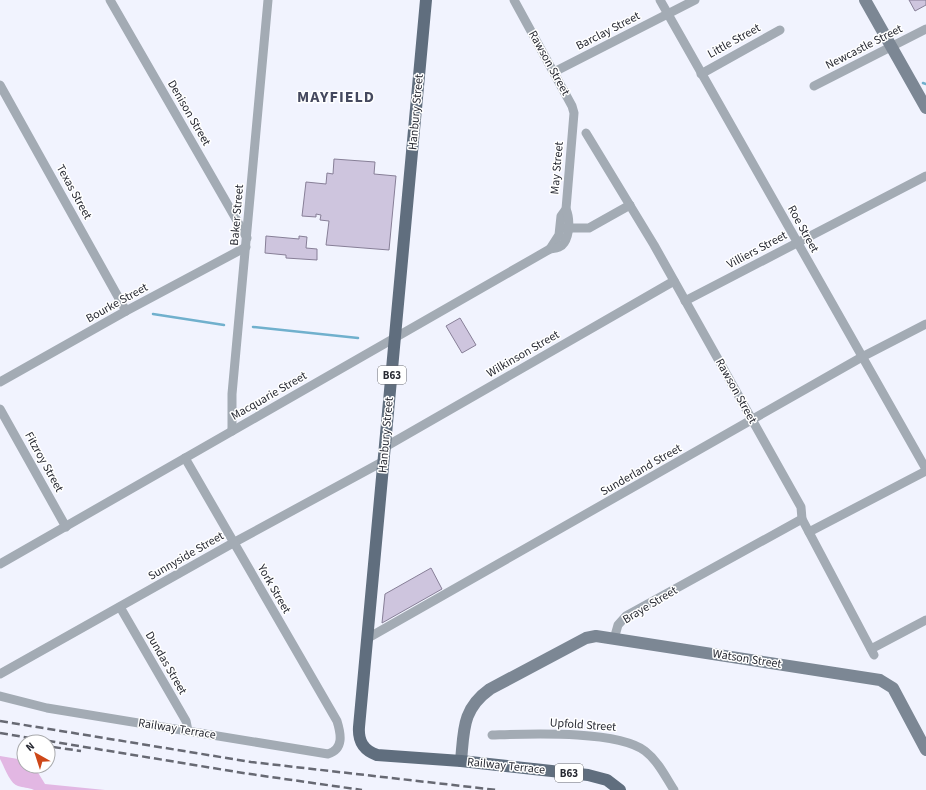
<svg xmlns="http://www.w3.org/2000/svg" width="926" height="790" font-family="'Source Sans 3',sans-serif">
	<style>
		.green { fill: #e2b7e3 }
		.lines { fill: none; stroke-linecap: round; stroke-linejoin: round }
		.stream { stroke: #70b0cd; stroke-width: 2.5 }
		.building { fill: #cec5de; stroke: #877f97 }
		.street { stroke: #a3abb4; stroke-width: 9 }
		.secondary { stroke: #7c8794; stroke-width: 12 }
		.primary { stroke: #606e7e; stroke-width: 12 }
		.rail { stroke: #676973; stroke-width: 2.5; stroke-dasharray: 8 4; stroke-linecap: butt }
		.labels { text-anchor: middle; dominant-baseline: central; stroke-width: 3; stroke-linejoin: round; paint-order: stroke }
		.shield { fill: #fff; stroke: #686a70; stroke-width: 1 }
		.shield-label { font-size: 11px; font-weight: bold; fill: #282a33 }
		.street-label { font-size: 12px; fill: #282a33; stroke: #fff }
		.district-label { font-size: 16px; font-weight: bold; letter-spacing: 1px; fill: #45495e; stroke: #fff }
	</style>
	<rect width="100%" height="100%" fill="#f1f3fe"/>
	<!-- green -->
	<path class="green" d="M0,756L24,760V766H34L45,784L105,790H34C28,787 23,788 18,786C10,784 4,766 0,759Z"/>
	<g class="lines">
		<!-- stream -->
		<g class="stream">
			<path d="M923,83L926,84"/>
			<path d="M153,314L224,325"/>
			<path d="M253,327L358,338"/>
		</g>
	</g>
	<!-- building -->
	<g class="building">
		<path d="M909,0H926V5L915,11Z"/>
		<path d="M334,159L375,162L374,174L396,176L389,250L326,245L329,221L320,220L321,215L316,214V217L302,216L306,182L326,184L327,173L333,174Z"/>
		<path d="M266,236L299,239V236L307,237L306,248L317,249V260L286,258V255L265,253Z"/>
		<path d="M460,318L476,345L462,353L446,326Z"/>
		<path d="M431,568L442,589L382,623L385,594Z"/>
	</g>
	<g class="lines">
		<!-- street -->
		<g class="street">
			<path d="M110,0L247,238"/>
			<path d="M514,0L572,106L574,113L566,209L561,216L559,235L550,249"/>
			<path d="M660,0L926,469"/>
			<path d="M554,72L695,0"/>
			<path d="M701,74L780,30"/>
			<path d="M0,85L126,311"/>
			<path d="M814,86L926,29"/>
			<path d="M586,133L654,245L801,507L802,519L874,655"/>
			<path d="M564,228H589L630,205"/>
			<path d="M685,301L926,176"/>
			<path d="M0,382L126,311L246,247"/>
			<path d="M0,409L66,527"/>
			<path d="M232,431V394L268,0"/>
			<path d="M385,447L674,281"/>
			<path d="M809,532L926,471"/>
			<path d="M0,564L550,249C555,248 561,248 564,243C570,234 570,218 566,209"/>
			<path d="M120,607L186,721L188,731"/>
			<path d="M368,638L862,357L926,324"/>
			<path d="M614,639L618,625L626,616L802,519"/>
			<path d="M871,649L926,620"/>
			<path d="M0,674L233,543L384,461"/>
			<path d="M0,696L47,708L328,754C344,749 341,734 337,721L185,458"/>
			<path d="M492,735C529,734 617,730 645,751C658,761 665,776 674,790"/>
		</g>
		<!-- secondary -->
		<g class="secondary">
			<path d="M865,0L926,108"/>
			<path d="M461,761C464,730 462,709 490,689L586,638L596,636L880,680L893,688L926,750"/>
		</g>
		<!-- primary -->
		<path class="primary" d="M426,0L359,727C358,741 363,750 377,755L461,761L588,775L607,780L620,790"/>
		<!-- rail -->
		<g class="rail">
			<path d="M0,721L251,762L497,790"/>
			<path d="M0,733L243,773L362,790"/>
			<path d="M53,747L81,751"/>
		</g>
	</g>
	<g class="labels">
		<!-- shield labels -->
		<g class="shield">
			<rect x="378" y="366" width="28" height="18" rx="3"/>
			<rect x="555" y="764" width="28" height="18" rx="3"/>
		</g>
		<g class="shield-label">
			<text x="392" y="375">B63</text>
			<text x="569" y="773">B63</text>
		</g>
		<!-- street labels -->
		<g class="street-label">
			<text transform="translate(608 31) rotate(-27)">Barclay Street</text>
			<text transform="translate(734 41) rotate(-29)">Little Street</text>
			<text transform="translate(864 47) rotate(-27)">Newcastle Street</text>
			<text transform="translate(549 63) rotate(61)">Rawson Street</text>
			<text transform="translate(416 112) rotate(-85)">Hanbury Street</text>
			<text transform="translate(189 113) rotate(60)">Denison Street</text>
			<text transform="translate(557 168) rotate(-85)">May Street</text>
			<text transform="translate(74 192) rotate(61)">Texas Street</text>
			<text transform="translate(237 215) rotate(-85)">Baker Street</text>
			<text transform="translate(803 229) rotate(61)">Roe Street</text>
			<text transform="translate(757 250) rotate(-28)">Villiers Street</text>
			<text transform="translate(117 303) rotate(-29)">Bourke Street</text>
			<text transform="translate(523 354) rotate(-30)">Wilkinson Street</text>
			<text transform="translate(736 391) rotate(61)">Rawson Street</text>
			<text transform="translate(269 396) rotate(-30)">Macquarie Street</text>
			<text transform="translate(386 435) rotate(-85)">Hanbury Street</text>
			<text transform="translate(44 462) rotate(61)">Fitzroy Street</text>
			<text transform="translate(641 470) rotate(-30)">Sunderland Street</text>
			<text transform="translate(186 556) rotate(-30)">Sunnyside Street</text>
			<text transform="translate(274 589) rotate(60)">York Street</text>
			<text transform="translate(650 605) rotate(-31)">Braye Street</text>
			<text transform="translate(747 659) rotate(9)">Watson Street</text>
			<text transform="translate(166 663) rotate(60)">Dundas Street</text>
			<text transform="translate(583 725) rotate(4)">Upfold Street</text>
			<text transform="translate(177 729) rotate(9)">Railway Terrace</text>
			<text transform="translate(506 766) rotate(6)">Railway Terrace</text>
		</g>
		<!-- district labels -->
		<g class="district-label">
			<text x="336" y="97">MAYFIELD</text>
		</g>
	</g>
	<!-- north arrow -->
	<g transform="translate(36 754) rotate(321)"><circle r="19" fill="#ffffff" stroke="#a9aaad"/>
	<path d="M0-3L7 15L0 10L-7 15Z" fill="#ce4718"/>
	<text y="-6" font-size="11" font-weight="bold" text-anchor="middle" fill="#282a33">N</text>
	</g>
</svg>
